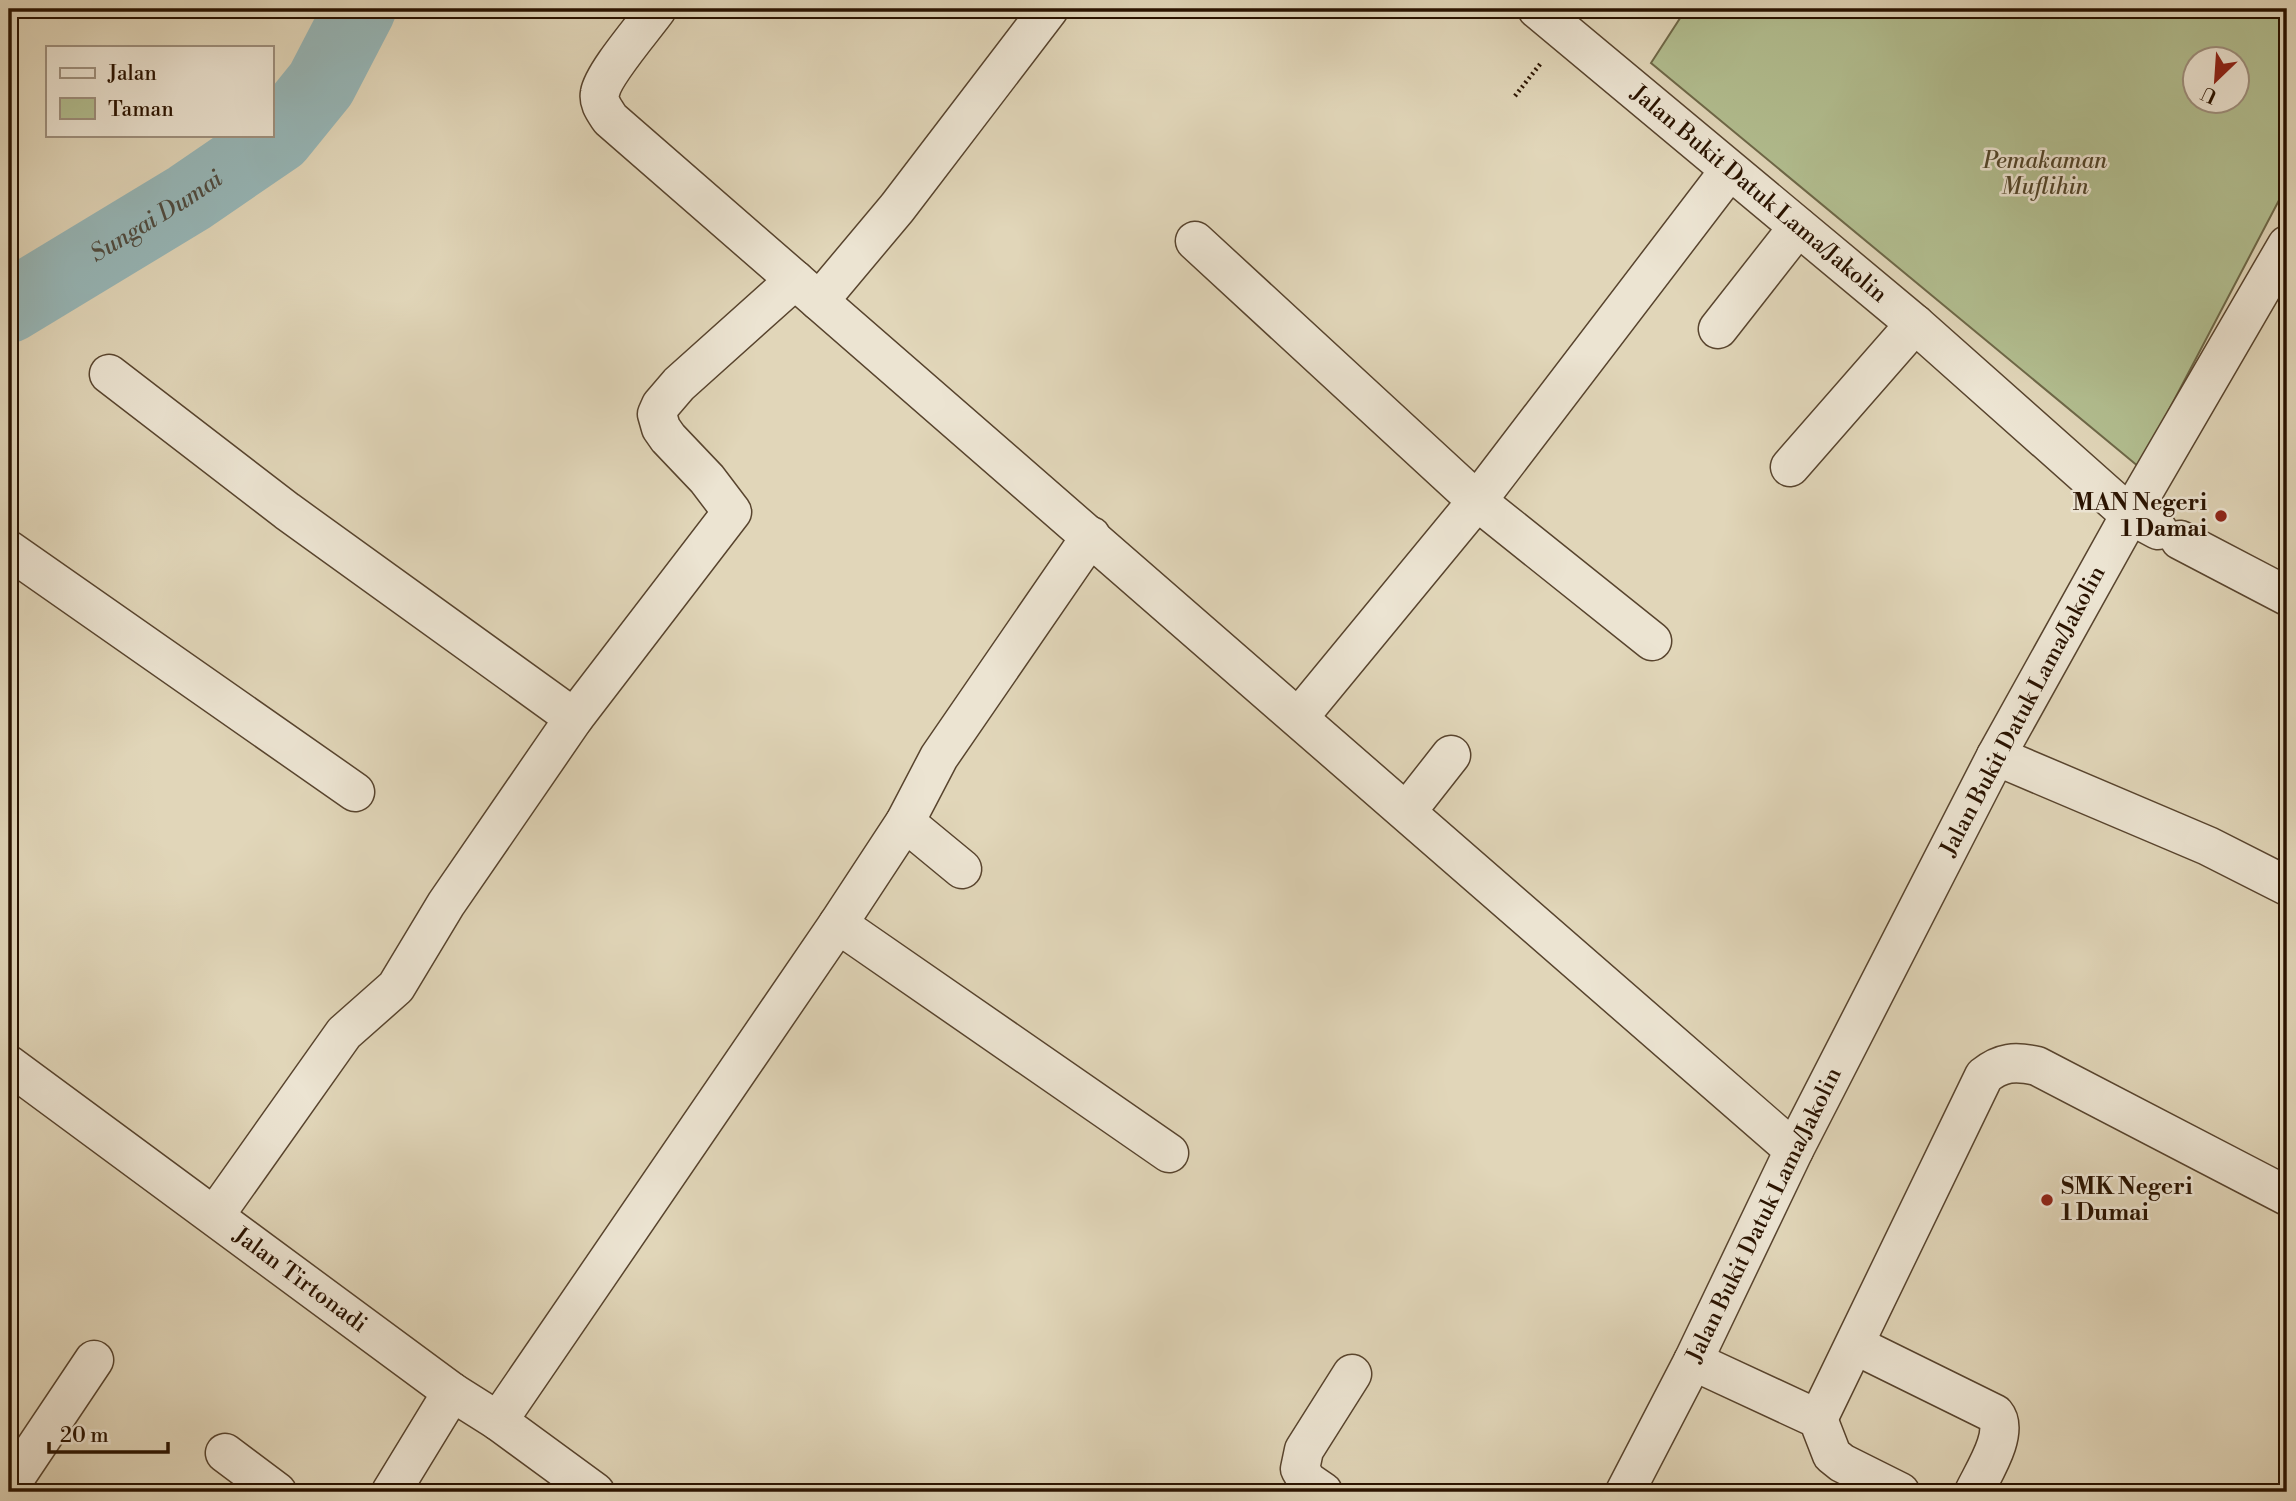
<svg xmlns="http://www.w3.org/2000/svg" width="2296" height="1501" font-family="'Libre Bodoni',serif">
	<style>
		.green { fill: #b2be90; stroke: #6e6848; stroke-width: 2; fill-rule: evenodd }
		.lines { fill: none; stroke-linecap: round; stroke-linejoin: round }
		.river { stroke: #97b7b8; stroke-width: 72 }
		.minor-casing { stroke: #58442e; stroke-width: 41 }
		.path { stroke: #2a1300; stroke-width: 4.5; stroke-dasharray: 2 3.5; stroke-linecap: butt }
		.minor { stroke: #ece4d2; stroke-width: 38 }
		.poi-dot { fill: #8f2418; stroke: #ece4d2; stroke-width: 2.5 }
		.labels { text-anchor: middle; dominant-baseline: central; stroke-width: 5; stroke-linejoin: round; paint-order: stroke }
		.park-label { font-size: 23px; font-style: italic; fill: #53462b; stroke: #ece4d2 }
		.street-label { font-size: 23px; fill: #2a1300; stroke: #ece4d2 }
		.poi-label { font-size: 23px; font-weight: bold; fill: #2a1300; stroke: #ece4d2; text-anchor: end }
		.water-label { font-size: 24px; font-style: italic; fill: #504c40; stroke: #ece4d2 }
	</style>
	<rect width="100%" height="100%" fill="#e1d6b9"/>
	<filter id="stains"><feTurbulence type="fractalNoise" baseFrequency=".00286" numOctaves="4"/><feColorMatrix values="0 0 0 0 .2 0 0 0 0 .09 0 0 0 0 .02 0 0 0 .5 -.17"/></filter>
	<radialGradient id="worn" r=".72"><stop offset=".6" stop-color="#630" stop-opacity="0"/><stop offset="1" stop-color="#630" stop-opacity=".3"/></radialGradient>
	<!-- green -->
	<path class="green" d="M1686,9H2287V185L2139,467L1651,63ZM2194,60H2236V102H2194Z"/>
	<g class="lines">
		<!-- river -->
		<path class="river" id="s1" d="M9,307L189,198L278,137L321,84L360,9"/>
		<defs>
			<g id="minor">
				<path d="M657,9C645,26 603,74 600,93C598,103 605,111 610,119L1794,1150"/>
				<path id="s2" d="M1537,9L1915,324L2130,515L1996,756L1794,1150L1693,1361L1625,1492"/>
				<path d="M1195,241L1477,501L1652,641"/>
				<path d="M819,301L897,208L1049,9"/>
				<path d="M1718,329L1798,227"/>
				<path d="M109,374L287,511L574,718"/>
				<path d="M1790,467L1915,324"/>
				<path d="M2158,530L2130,515L2287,245"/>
				<path d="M2180,540L2287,596"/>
				<path d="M9,550L355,792"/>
				<path d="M1299,717L1477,501L1729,171"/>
				<path d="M1996,756L2208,846L2287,886"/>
				<path d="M1407,811L1451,755"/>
				<path d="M905,822L962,869"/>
				<path d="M838,924L1169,1153"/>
				<path id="s3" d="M9,1065L452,1392L498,1421L595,1492"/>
				<path d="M215,1215L344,1033L396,987L446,904L574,718L732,512L707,479L668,438L661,428L657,414L661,405L679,384L795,280"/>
				<path d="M1855,1345L1995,1414C2010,1432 1983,1473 1974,1492"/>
				<path d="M1693,1361L1818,1419L1832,1455L1842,1463L1900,1492"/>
				<path d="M1818,1419L1984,1076C2001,1062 2015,1061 2037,1066L2287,1196"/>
				<path d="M498,1421L838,924L905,822L939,757L1091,536"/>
				<path d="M225,1453L277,1492"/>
				<path d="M9,1487L94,1360"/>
				<path d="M391,1492L452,1392"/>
				<path d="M1323,1492L1307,1481L1300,1469L1304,1450L1352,1374"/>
			</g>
		</defs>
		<!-- minor casing -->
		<use href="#minor" class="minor-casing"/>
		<!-- path -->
		<path class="path" d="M1515,96L1541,63"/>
		<!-- minor -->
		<use href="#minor" class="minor"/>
	</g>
	<!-- markers -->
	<g class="poi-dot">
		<circle cx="2221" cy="516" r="7"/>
		<circle cx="2047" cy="1200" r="7"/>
	</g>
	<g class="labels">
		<!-- park labels -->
		<g class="park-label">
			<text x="2045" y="161">Pemakaman<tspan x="2045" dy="26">Muflihin</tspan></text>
		</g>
		<!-- street labels -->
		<g class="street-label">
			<text stroke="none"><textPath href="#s2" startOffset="289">Jalan Bukit Datuk Lama/Jakolin</textPath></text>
			<text transform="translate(2023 711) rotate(-62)">Jalan Bukit Datuk Lama/Jakolin</text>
			<text transform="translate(1764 1215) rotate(-64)">Jalan Bukit Datuk Lama/Jakolin</text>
			<text stroke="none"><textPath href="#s3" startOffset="362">Jalan Tirtonadi</textPath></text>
		</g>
		<!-- poi labels -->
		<g class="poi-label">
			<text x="2207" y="503">MAN Negeri<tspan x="2207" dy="26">1 Damai</tspan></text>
			<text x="2061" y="1187" text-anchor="start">SMK Negeri<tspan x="2061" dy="26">1 Dumai</tspan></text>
		</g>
		<!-- water labels -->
		<g class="water-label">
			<text stroke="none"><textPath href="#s1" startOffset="173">Sungai Dumai</textPath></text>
		</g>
	</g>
	<!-- margin -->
	<rect width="2296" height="1501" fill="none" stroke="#e1d6b9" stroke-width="35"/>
	<rect x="10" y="10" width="2275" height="1480" fill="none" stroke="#2a1300" stroke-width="3.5"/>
	<rect x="18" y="18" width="2261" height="1466" fill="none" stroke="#2a1300" stroke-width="2"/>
	<!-- legend -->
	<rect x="46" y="46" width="228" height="91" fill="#ece4d2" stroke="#9e907e" stroke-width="2"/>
	<rect x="60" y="68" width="35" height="10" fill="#ece4d2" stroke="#9e907e" stroke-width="2"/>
	<text x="108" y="80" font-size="21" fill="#2a1300">Jalan</text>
	<rect x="60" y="98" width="35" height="21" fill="#b2be90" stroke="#9e907e" stroke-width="2"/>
	<text x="108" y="116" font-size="21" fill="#2a1300">Taman</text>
	<!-- north arrow -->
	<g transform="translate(2216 80) rotate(205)"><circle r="33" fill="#ece4d2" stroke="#9e907e" stroke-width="2"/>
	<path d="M0-5L12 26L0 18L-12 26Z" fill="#8f2418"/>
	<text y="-10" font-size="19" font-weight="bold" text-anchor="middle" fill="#2a1300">U</text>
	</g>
	<!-- scale -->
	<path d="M49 1442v10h119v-10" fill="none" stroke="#2a1300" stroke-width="3.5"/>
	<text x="60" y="1442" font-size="21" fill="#2a1300" stroke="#ece4d2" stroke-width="5" paint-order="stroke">20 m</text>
	<rect width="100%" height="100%" filter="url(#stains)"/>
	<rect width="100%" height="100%" fill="url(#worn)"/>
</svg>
